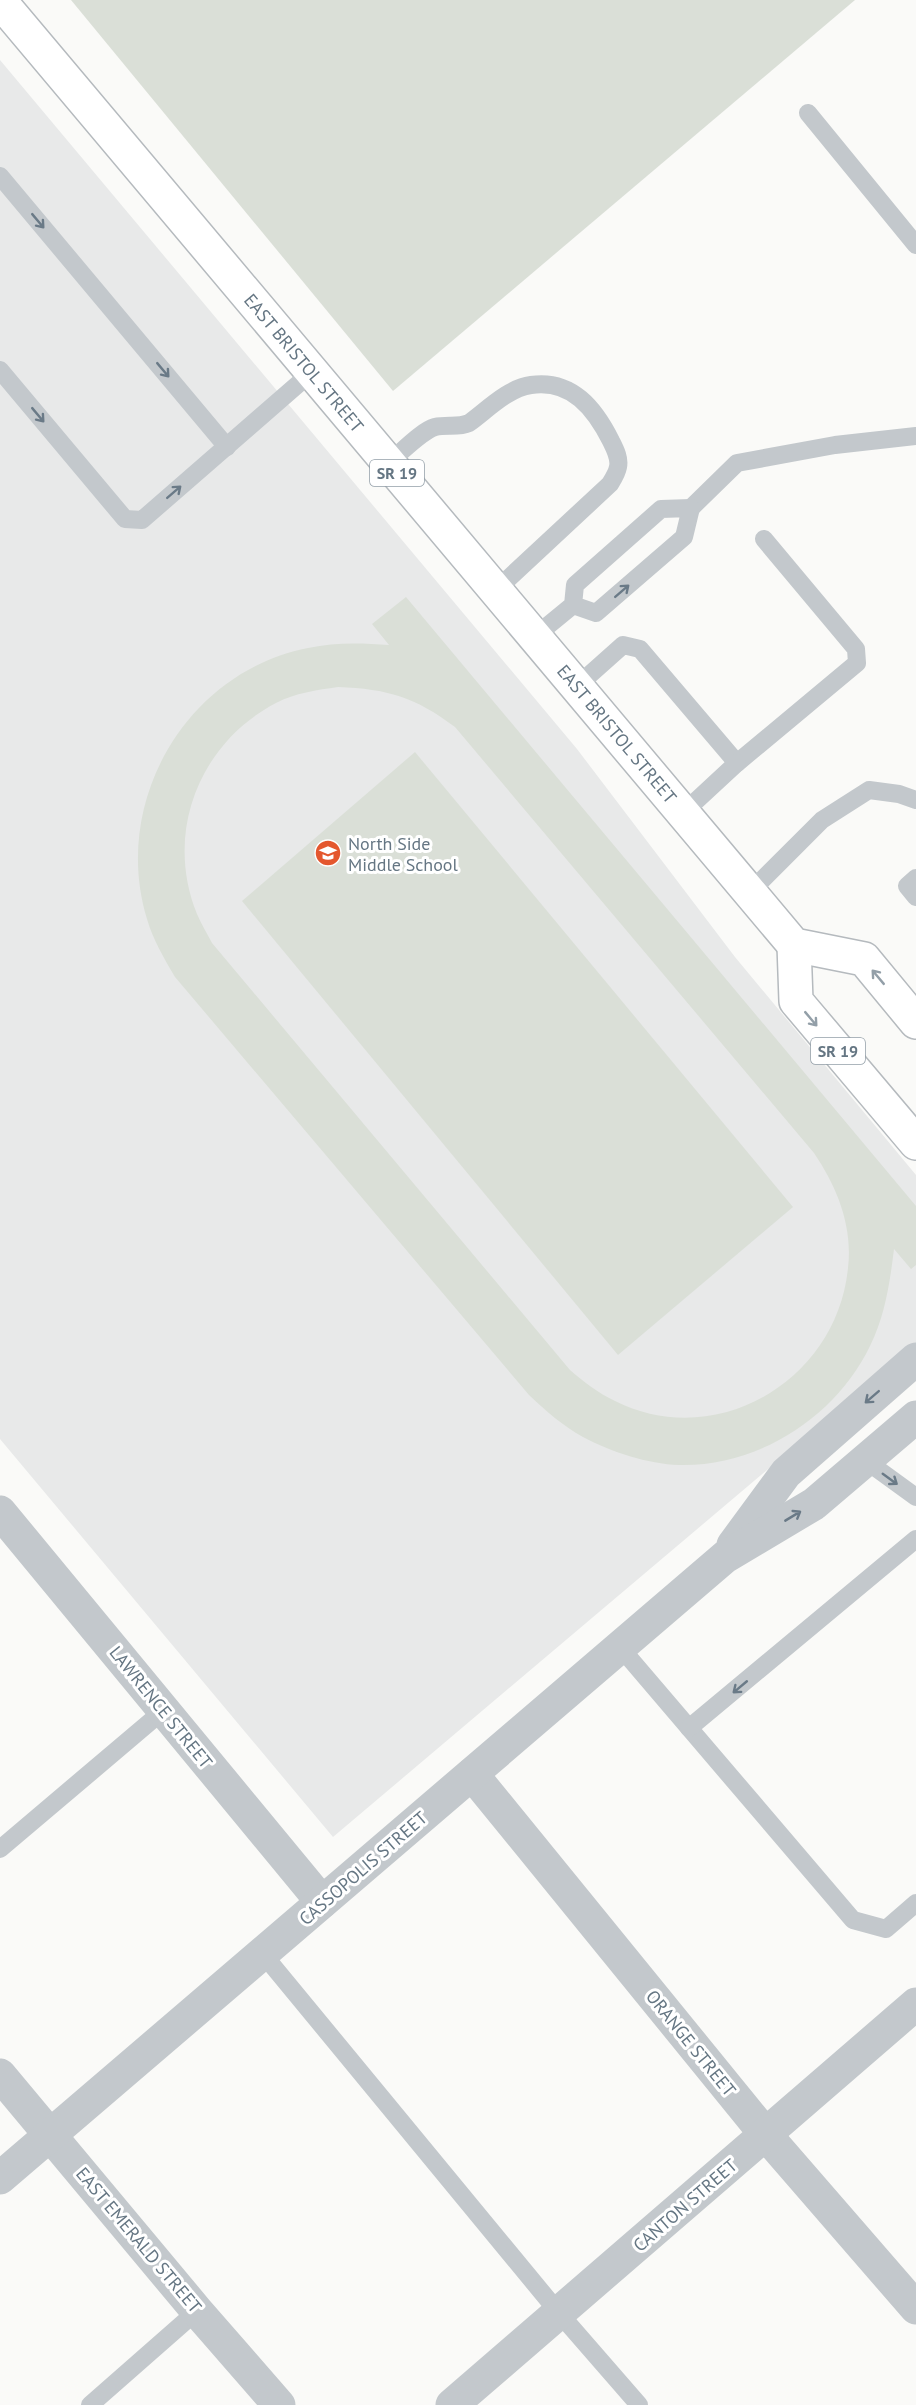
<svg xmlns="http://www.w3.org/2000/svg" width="916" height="2405" font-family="'PT Sans',sans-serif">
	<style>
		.built { fill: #e8e9e9 }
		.green { fill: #dadfd7; fill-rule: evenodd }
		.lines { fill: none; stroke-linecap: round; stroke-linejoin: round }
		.primary-casing { stroke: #b5babe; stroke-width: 36 }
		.service { stroke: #c3c8cc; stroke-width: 18 }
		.minor { stroke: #c3c8cc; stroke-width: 33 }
		.tertiary { stroke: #c3c8cc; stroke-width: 33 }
		.primary { stroke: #fff; stroke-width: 33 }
		.oneway { stroke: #6a7a87 }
		.oneway2 { stroke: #939fa8 }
		.labels { text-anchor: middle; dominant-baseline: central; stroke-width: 6; stroke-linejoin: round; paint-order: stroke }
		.shield { fill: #fff; stroke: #939fa8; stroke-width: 1.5 }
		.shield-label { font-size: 16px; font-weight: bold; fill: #657683 }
		.street-label { font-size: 18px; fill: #657683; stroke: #fff }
		.poi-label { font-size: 18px; fill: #657683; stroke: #fff; text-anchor: start }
	</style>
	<rect width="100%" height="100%" fill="#fafaf8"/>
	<!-- built -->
	<path class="built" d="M0,60L577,749L735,957L916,1175V1344L333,1837L0,1439Z"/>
	<!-- green -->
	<g class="green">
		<path d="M71,0H855L393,391Z"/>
		<path d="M406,597L916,1206V1265L911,1269L894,1249C890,1282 885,1316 870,1346C836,1417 758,1467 679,1465C648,1464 611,1452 583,1437C563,1426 546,1411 529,1395L175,977C164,958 153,940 147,919C111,802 186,672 308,648C335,642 362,643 389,645L372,624ZM338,687C388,689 415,697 455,727L814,1153C837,1187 853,1226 848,1268C837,1380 717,1452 615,1401C598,1393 584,1382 570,1370L212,943C207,933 201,924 197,914C164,833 199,743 276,703C295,693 317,690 338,687Z"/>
		<path d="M415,752L793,1207L618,1355L242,901Z"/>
	</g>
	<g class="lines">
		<defs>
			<g id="primary">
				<path d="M0,1L794,945L864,959L916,1022"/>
				<path d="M794,945L796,1001L916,1143"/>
			</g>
		</defs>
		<!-- primary casing -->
		<use href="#primary" class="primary-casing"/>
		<!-- service -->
		<g class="service">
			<path d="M808,113L916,245"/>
			<path d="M0,176L227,447"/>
			<path d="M0,370L125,519L142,520L312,372"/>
			<path d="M388,463C401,453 421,431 435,427C447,424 458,428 469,423C487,410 508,388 531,385C572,379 595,409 611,441C615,449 620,458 618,467C617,473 613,479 610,484L495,591"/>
			<path d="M691,508L737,463L835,445L916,436"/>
			<path d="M534,637L573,605L575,585L661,509L691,508L684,537L596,613L573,605"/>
			<path d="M577,686L623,645L640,649L737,763L857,663L856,649L764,539"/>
			<path d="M683,813L737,763"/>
			<path d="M916,878L907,886L916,897"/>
			<path d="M750,892L822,820L869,790L899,794L916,800"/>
			<path d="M865,1460L916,1497"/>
			<path d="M620,1647L853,1920L886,1929L916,1903"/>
			<path d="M689,1728L916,1539"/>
			<path d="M0,1849L164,1710"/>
			<path d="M263,1954L559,2313L639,2405"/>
			<path d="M90,2405L197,2311"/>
		</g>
		<!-- minor -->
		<g class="minor">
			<path d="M0,1512L322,1902"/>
			<path d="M472,1774L766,2135L916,2308"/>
			<path d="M0,2075L197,2311L279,2405"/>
			<path d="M452,2405L916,2004"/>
		</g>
		<!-- tertiary -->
		<g class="tertiary">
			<path d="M733,1545L786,1473L916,1359"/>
			<path d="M0,2178L725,1557L814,1504L916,1417"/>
		</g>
		<!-- primary -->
		<use href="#primary" class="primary"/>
	</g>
	<!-- one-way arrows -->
	<defs><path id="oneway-shaft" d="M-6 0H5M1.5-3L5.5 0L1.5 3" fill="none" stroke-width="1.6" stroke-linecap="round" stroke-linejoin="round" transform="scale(1.5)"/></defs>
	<g class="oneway">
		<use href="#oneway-shaft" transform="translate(38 221) rotate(50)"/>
		<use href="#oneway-shaft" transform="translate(163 370) rotate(50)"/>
		<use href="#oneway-shaft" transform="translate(38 415) rotate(50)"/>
		<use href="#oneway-shaft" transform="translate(174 492) rotate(-41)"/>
		<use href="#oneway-shaft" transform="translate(622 591) rotate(-41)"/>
		<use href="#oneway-shaft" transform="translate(872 1397) rotate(139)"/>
		<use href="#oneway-shaft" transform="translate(890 1479) rotate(36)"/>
		<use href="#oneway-shaft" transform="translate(793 1516) rotate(-31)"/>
		<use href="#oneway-shaft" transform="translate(740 1687) rotate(140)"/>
	</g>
	<g class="oneway2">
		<use href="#oneway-shaft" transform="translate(878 977) rotate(-130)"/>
		<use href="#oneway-shaft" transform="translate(811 1019) rotate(50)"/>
	</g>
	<!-- icons -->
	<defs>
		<symbol id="school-disc" viewBox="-11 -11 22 22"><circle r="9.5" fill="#e4572e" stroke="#fff"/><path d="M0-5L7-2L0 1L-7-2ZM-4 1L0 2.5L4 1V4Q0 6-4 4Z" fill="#fff"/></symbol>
	</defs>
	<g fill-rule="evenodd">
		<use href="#school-disc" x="313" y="838" width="30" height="30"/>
	</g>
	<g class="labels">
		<!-- shield labels -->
		<g class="shield">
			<rect x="370" y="460" width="54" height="26" rx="4.5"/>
			<rect x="811" y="1038" width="54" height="26" rx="4.5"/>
		</g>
		<g class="shield-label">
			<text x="397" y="473">SR 19</text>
			<text x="838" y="1051">SR 19</text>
		</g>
		<!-- street labels -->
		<g class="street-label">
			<text transform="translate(304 363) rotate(50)">EAST BRISTOL STREET</text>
			<text transform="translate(617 734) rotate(50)">EAST BRISTOL STREET</text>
			<text transform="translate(161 1707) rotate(51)">LAWRENCE STREET</text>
			<text transform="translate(363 1868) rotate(-41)">CASSOPOLIS STREET</text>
			<text transform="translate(691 2043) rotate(51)">ORANGE STREET</text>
			<text transform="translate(685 2205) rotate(-41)">CANTON STREET</text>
			<text transform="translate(139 2240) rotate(50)">EAST EMERALD STREET</text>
		</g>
		<!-- poi labels -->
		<g class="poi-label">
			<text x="348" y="843">North Side<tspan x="348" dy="21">Middle School</tspan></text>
		</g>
	</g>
</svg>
